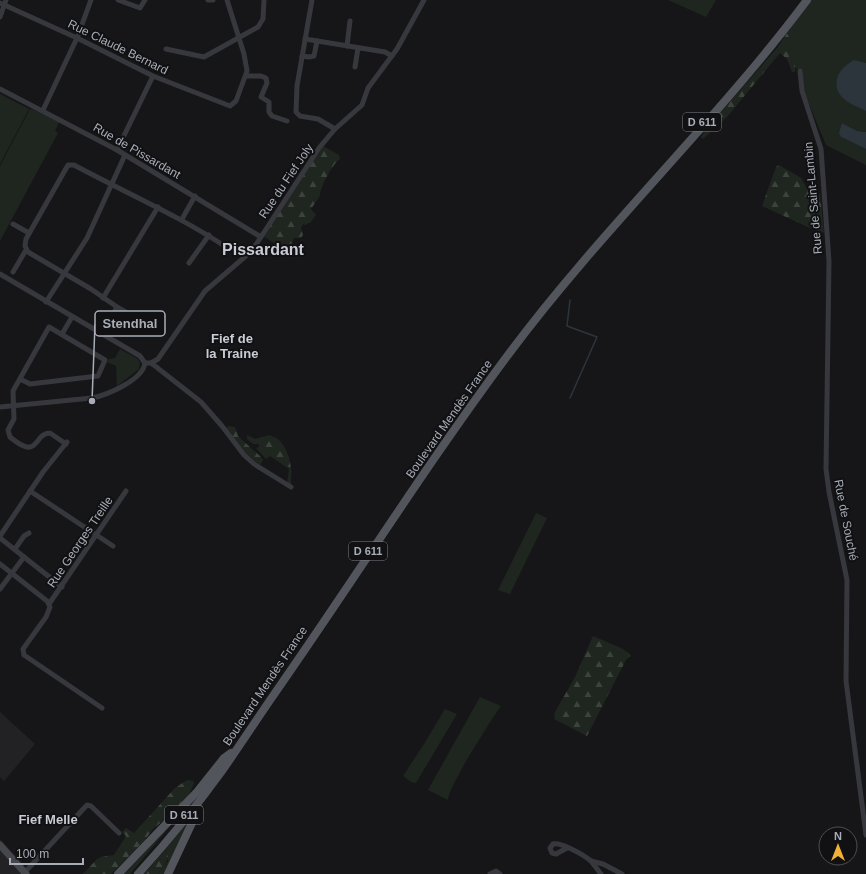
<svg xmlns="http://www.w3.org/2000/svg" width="866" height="874" font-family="Helvetica,sans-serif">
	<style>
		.built { fill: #222225 }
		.green { fill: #1e261f }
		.forest { fill: url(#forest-firs) }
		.water { fill: #2c353c }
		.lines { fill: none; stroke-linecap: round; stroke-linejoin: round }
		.stream { stroke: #2c353c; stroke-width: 1.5 }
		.street { stroke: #37383d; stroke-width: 5 }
		.secondary { stroke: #45474d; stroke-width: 7 }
		.primary { stroke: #53555c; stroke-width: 8 }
		.labels { text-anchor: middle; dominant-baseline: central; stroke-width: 4; stroke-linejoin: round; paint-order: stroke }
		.shield { fill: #111113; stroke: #7b7e86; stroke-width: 1 }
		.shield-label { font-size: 11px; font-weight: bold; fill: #a8adb8 }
		.street-label { font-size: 12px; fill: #a8adb8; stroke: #111113 }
		.neighbourhood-label { font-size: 13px; font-weight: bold; fill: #c9ccd4; stroke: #111113 }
		.district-label { font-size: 16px; font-weight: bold; fill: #c9ccd4; stroke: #111113 }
		.leader { fill: none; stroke: #a8adb8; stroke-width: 1.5 }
		.callout-dot { fill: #a8adb8; stroke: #111113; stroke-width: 1.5 }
		.callout { fill: #111113; stroke: #a8adb8; stroke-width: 1.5 }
		.callout-label { font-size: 13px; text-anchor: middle; font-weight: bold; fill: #a8adb8 }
	</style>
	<defs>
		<pattern id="forest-firs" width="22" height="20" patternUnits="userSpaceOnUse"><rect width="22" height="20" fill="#1e261f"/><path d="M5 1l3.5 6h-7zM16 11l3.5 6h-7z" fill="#3c433d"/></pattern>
	</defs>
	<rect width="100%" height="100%" fill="#161618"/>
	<!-- built -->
	<g class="built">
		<path d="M0,712L35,744L4,781L0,777Z"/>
		<path d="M0,839L21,862L31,874H0Z"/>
	</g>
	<!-- green -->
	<g class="green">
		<path d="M668,0H716L706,17Z"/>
		<path d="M811,0H866V63L855,61L837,84L855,105L866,111V132L857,131L842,123L841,137L866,149V165L826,145L804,92L801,70L795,68L787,44L789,36L787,33Z"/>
		<path d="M0,94L29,109L0,164Z"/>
		<path d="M30,109L34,110L59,122L55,131L58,133L0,241V166Z"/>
		<path d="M120,349L138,359L140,363L139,369L117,386L116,366L107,362L109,359L115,358Z"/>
		<path d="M536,513L547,518L510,594L498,590Z"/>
		<path d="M480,697L501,706C491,720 448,787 448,800L428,790Z"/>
		<path d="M445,709L457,714L416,783L411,782L403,776L424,744Z"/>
		<path d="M187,806L130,874H120Z"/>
		<path d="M192,817L165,874H158L168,861L167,852L165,850Z"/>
	</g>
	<!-- forest -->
	<g class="forest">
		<path d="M787,33L789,36C785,49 797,59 795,72H792L787,59L780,53L727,117L703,139L701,137L706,129L778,47Z"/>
		<path d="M323,146L339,155L340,159C333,163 319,189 320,196L311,209L316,215L311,222L305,225L303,224L301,228L303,235L301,238H294L288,252L263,236Z"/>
		<path d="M779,165L801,178L808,190L820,194L824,232L821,233L762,206L776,167Z"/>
		<path d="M229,426L235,427L238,436L261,457L263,460L260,465L243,452L226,428Z"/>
		<path d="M247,435L255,439L270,435C273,437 276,437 279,440C289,449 294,471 290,485L287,483L289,469L270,456L266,459L256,448L259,447V444H253L247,439Z"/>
		<path d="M593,636L623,649L630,654V656L626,660L587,736L554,719L555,712L575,677Z"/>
		<path d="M187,780L193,781L194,783L189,795L169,816L154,828L143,842L111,874H83L97,859L101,857L114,855L126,836L122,832L126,828L134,833L175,788Z"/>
		<path d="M165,850C173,858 163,867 158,874H144Z"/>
	</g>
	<!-- water -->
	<g class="water">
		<path d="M854,60L866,63V111C858,107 847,103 841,96C830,81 841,67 854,60Z"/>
		<path d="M842,123L857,131L866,132V149L841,137L839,133Z"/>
	</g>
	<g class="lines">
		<!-- stream -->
		<path class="stream" d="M570,300L567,326L597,337L570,398"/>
		<!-- street -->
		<g class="street">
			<path d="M118,0L140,8L145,0"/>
			<path d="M208,0H213"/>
			<path d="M312,0L297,86L296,112L300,116L318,119L335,129"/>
			<path d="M0,3L77,38L153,76L230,106L236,101L247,71L244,54L227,0"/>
			<path d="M0,17L6,0"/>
			<path d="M305,39L385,52L392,56"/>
			<path d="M347,46L350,21"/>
			<path d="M166,49L204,57L258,27L263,19L264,0"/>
			<path d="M302,56L309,57L314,56L317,41"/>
			<path d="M355,67L358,48"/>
			<path d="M800,71L802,91L821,149L829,261L826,469L829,492L847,580L846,681L866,835"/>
			<path d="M246,76H261L266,78L267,83L261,97L269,102V112L272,116L287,121"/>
			<path d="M0,89L117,150L261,237"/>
			<path d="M43,110L77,38L91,0"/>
			<path d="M117,150L153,76"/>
			<path d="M182,219L195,196"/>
			<path d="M13,224L29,233"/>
			<path d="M189,263L209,235"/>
			<path d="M13,272L26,250"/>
			<path d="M0,274L140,356L145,363"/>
			<path d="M103,298L158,207"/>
			<path d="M46,302L87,238L125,155"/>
			<path d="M117,307L91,289L28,252L25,246L26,239L68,165H74C126,193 180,216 229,249"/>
			<path d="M62,334L72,317"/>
			<path d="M102,334L117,307L136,318"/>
			<path d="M145,363H151L155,366L201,402L222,426L244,455L254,464L291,487"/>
			<path d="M151,363L158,359L205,291L247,255L257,243L319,148L335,129L362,105L368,88L397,49L424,0"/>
			<path d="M20,379L30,384L98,376L105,360L49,327L13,391L14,419L8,430L10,437C40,462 33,433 50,433L66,444"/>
			<path d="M0,407L92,398C107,395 143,380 145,363"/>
			<path d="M30,491L113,546"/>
			<path d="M0,536L43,472L67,442"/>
			<path d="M0,538L62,587"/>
			<path d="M15,549L24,536L29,533"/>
			<path d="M0,564L47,601L50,607L46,617L23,649L24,655L102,708"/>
			<path d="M0,589L24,557"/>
			<path d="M49,604L126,491"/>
			<path d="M567,848L556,854L552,853L550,848L553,844C561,842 584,855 591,861C594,865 598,870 601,874"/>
			<path d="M591,861L603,864L622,874"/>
			<path d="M25,872L87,805L91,806L119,833"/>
			<path d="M490,874L496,871L500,874"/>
		</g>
		<!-- secondary -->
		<path class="secondary" d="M0,845L26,874"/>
		<!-- primary -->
		<g class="primary">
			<path d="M118,874L197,792L224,758L231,753"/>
			<path d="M138,874C168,841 196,807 222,771C240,745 257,719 275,693C354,580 428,462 511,351C603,228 715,123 807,0"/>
			<path d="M168,874L199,808"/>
		</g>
	</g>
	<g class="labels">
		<!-- shield labels -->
		<g class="shield">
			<rect x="683" y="113" width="38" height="18" rx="3"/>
			<rect x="349" y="542" width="38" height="18" rx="3"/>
			<rect x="165" y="806" width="38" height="18" rx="3"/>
		</g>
		<g class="shield-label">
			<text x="702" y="122">D 611</text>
			<text x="368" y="551">D 611</text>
			<text x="184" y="815">D 611</text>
		</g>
		<!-- street labels -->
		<g class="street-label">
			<text transform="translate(118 47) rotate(26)">Rue Claude Bernard</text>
			<text transform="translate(137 151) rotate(30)">Rue de Pissardant</text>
			<text transform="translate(286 181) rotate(-56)">Rue du Fief Joly</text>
			<text transform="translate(813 198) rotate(-95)">Rue de Saint-Lambin</text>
			<text transform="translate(449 419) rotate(-55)">Boulevard Mendès France</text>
			<text transform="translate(846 520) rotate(79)">Rue de Souché</text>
			<text transform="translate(80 542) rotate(-56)">Rue Georges Treille</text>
			<text transform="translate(265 686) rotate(-56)">Boulevard Mendès France</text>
		</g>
		<!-- neighbourhood labels -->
		<g class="neighbourhood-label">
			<text x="232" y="338">Fief de<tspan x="232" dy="15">la Traine</tspan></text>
			<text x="48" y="819">Fief Melle</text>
		</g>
		<!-- district labels -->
		<g class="district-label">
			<text x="263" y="249">Pissardant</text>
		</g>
	</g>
	<!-- callouts -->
	<path class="leader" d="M92 401L95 324"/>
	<circle class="callout-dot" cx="92" cy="401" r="4"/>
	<rect class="callout" x="95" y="311" width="70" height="25" rx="4"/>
	<g class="callout-label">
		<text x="130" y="328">Stendhal</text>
	</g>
	<!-- north arrow -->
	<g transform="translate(838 846)"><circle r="19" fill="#111113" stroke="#4d4f55"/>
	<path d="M0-3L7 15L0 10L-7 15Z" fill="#f2b134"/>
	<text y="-6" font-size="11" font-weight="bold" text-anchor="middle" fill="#a8adb8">N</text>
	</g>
	<!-- scale -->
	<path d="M10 858v6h73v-6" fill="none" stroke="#a8adb8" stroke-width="2"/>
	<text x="16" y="858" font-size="12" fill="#a8adb8" stroke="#111113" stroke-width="3" paint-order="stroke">100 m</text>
</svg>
